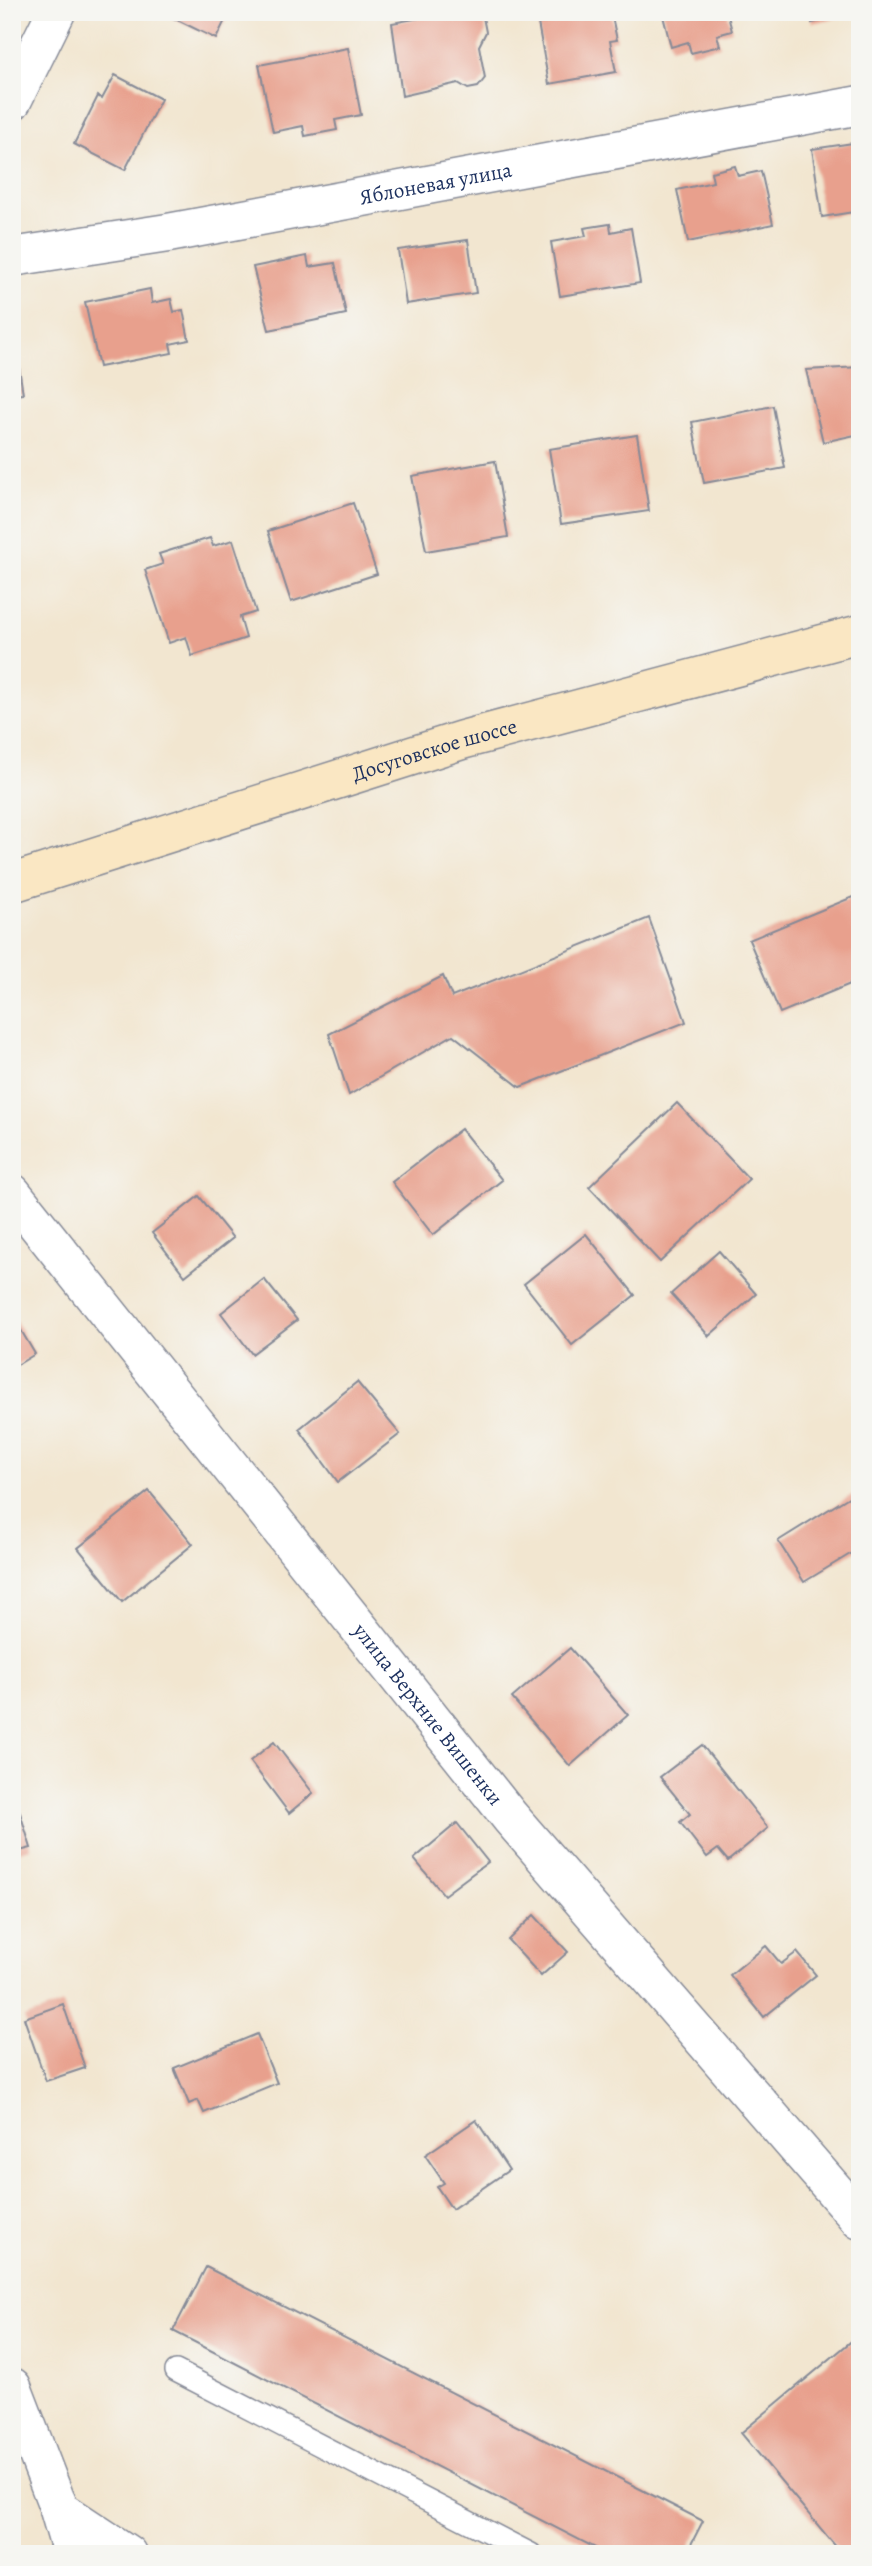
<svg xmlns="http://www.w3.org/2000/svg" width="872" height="2566" font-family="Alegreya,serif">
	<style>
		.building { fill: #e8a08d }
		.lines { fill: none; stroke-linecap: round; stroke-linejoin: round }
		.service-casing { stroke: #868a97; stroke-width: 24 }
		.minor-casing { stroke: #868a97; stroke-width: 41 }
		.secondary-casing { stroke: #868a97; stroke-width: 41 }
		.service { stroke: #fff; stroke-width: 21 }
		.minor { stroke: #fff; stroke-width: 38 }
		.secondary { stroke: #fae7c3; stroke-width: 38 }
		.labels { text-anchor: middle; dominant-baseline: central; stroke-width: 7; stroke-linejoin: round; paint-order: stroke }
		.street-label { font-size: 21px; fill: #1b2f5e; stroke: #f6f6f2 }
	</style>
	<rect width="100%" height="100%" fill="#f6f6f2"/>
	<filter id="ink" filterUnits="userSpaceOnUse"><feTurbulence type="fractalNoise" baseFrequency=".0143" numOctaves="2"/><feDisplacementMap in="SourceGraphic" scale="14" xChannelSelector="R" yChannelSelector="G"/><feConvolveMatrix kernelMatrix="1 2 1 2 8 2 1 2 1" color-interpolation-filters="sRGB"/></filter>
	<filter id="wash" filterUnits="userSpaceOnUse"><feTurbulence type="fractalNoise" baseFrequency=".00686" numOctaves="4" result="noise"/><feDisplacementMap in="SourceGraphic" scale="28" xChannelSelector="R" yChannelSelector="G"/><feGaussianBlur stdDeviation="1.57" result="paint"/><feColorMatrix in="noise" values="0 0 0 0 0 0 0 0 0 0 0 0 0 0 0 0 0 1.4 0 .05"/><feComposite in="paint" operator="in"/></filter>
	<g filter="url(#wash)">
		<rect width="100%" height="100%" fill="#f2e6d0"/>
		<g id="blocks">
			<!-- building -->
			<g class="building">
				<path d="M161,12H229L216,39Z"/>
				<path d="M453,12H474L483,17L486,32L479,46L485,78L478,87L468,89L458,83L402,96L392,23Z"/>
				<path d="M536,12H611L617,40L610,41L616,72L549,84Z"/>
				<path d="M662,12H727L732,31L717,35L720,46L691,53L688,42L671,47Z"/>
				<path d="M810,12H859V13L812,23Z"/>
				<path d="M348,48L361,115L335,120L337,130L305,136L303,126L273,132L259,65Z"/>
				<path d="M115,75L161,99L125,170L74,144L98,96L102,99Z"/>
				<path d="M860,142V211L822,217L812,149Z"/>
				<path d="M735,166L738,176L761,171L773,224L688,242L677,190L713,182L711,172Z"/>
				<path d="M610,224L611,232L631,228L640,283L560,296L551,242L586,236L584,228Z"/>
				<path d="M468,240L476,293L406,304L398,250Z"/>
				<path d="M307,256L309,267L335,263L346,314L269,330L253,267Z"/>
				<path d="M150,289L152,303L171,299L174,312L183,310L189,340L170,344L172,353L99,367L85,302Z"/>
				<path d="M12,340H15L23,394L12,395Z"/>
				<path d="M860,367V434L823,442L806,370Z"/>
				<path d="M773,406L785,468L704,483L692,422Z"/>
				<path d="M637,435L649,511L561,524L549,449Z"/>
				<path d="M495,461L508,537L426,551L412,476Z"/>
				<path d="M353,503L377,574L291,602L268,531Z"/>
				<path d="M210,538L213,546L233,540L256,612L240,617L246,638L192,656L186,637L169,643L145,570L163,564L159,554Z"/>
				<path d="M860,894V980L780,1013L749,940Z"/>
				<path d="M649,918L686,1022L520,1087L453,1035L349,1095L329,1034L443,976L452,997Z"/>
				<path d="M677,1103L749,1179L660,1262L589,1187Z"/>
				<path d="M461,1129L502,1180L433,1235L392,1182Z"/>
				<path d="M199,1196L233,1238L185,1276L152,1233Z"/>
				<path d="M586,1234L635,1295L572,1345L524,1284Z"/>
				<path d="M719,1251L756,1294L709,1336L671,1294Z"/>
				<path d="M264,1279L297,1320L252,1354L221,1313Z"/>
				<path d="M12,1315L35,1354L12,1368Z"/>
				<path d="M357,1382L400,1434L338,1482L299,1429Z"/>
				<path d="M860,1490V1548L804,1582L778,1541Z"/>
				<path d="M149,1491L193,1544L122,1602L78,1548Z"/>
				<path d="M570,1648L628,1715L570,1766L512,1698Z"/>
				<path d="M274,1742L313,1793L289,1813L250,1761Z"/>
				<path d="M702,1745L768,1828L728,1861L718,1849L707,1857L680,1822L690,1814L660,1777Z"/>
				<path d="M16,1800L31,1848L12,1853V1801Z"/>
				<path d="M457,1823L488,1862L444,1895L414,1859Z"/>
				<path d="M534,1915L568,1952L541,1976L508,1940Z"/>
				<path d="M766,1946L781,1964L797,1952L816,1975L764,2017L730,1975Z"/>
				<path d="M63,2004L85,2068L46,2081L24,2018Z"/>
				<path d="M257,2034L277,2083L204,2113L198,2100L189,2104L174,2068Z"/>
				<path d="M476,2120L509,2170L452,2209L437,2187L444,2183L425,2155Z"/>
				<path d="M206,2267L703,2521L686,2554H607L173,2331Z"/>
				<path d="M860,2334V2554H842L741,2433Z"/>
			</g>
		</g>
	</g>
	<g filter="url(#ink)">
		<use href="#blocks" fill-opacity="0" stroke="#868a97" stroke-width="2"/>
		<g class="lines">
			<defs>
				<path id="service" d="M176,2371L531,2554"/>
				<g id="minor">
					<path d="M12,101L56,12"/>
					<path id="s1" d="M12,257L168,233L860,105"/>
					<path id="s2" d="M12,1193L510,1817L860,2220"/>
					<path d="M12,2387L59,2509L127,2554"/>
					<path d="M57,2503L72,2554"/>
				</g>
				<g id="secondary">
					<path id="s3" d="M12,883L462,740L860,634"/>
				</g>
			</defs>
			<!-- service casing -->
			<use href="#service" class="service-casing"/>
			<!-- minor casing -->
			<use href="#minor" class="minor-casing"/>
			<!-- secondary casing -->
			<use href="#secondary" class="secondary-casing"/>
			<!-- service -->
			<use href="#service" class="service"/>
			<!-- minor -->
			<use href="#minor" class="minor"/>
			<!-- secondary -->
			<use href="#secondary" class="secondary"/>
		</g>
	</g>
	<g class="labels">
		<!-- street labels -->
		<g class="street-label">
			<text stroke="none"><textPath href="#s1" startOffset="430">Яблоневая улица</textPath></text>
			<text stroke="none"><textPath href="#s3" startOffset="443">Досуговское шоссе</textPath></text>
			<text stroke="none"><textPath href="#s2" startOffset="667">улица Верхние Вишенки</textPath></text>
		</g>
	</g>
	<!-- margin -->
	<rect width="872" height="2566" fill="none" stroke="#f6f6f2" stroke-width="42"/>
</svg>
